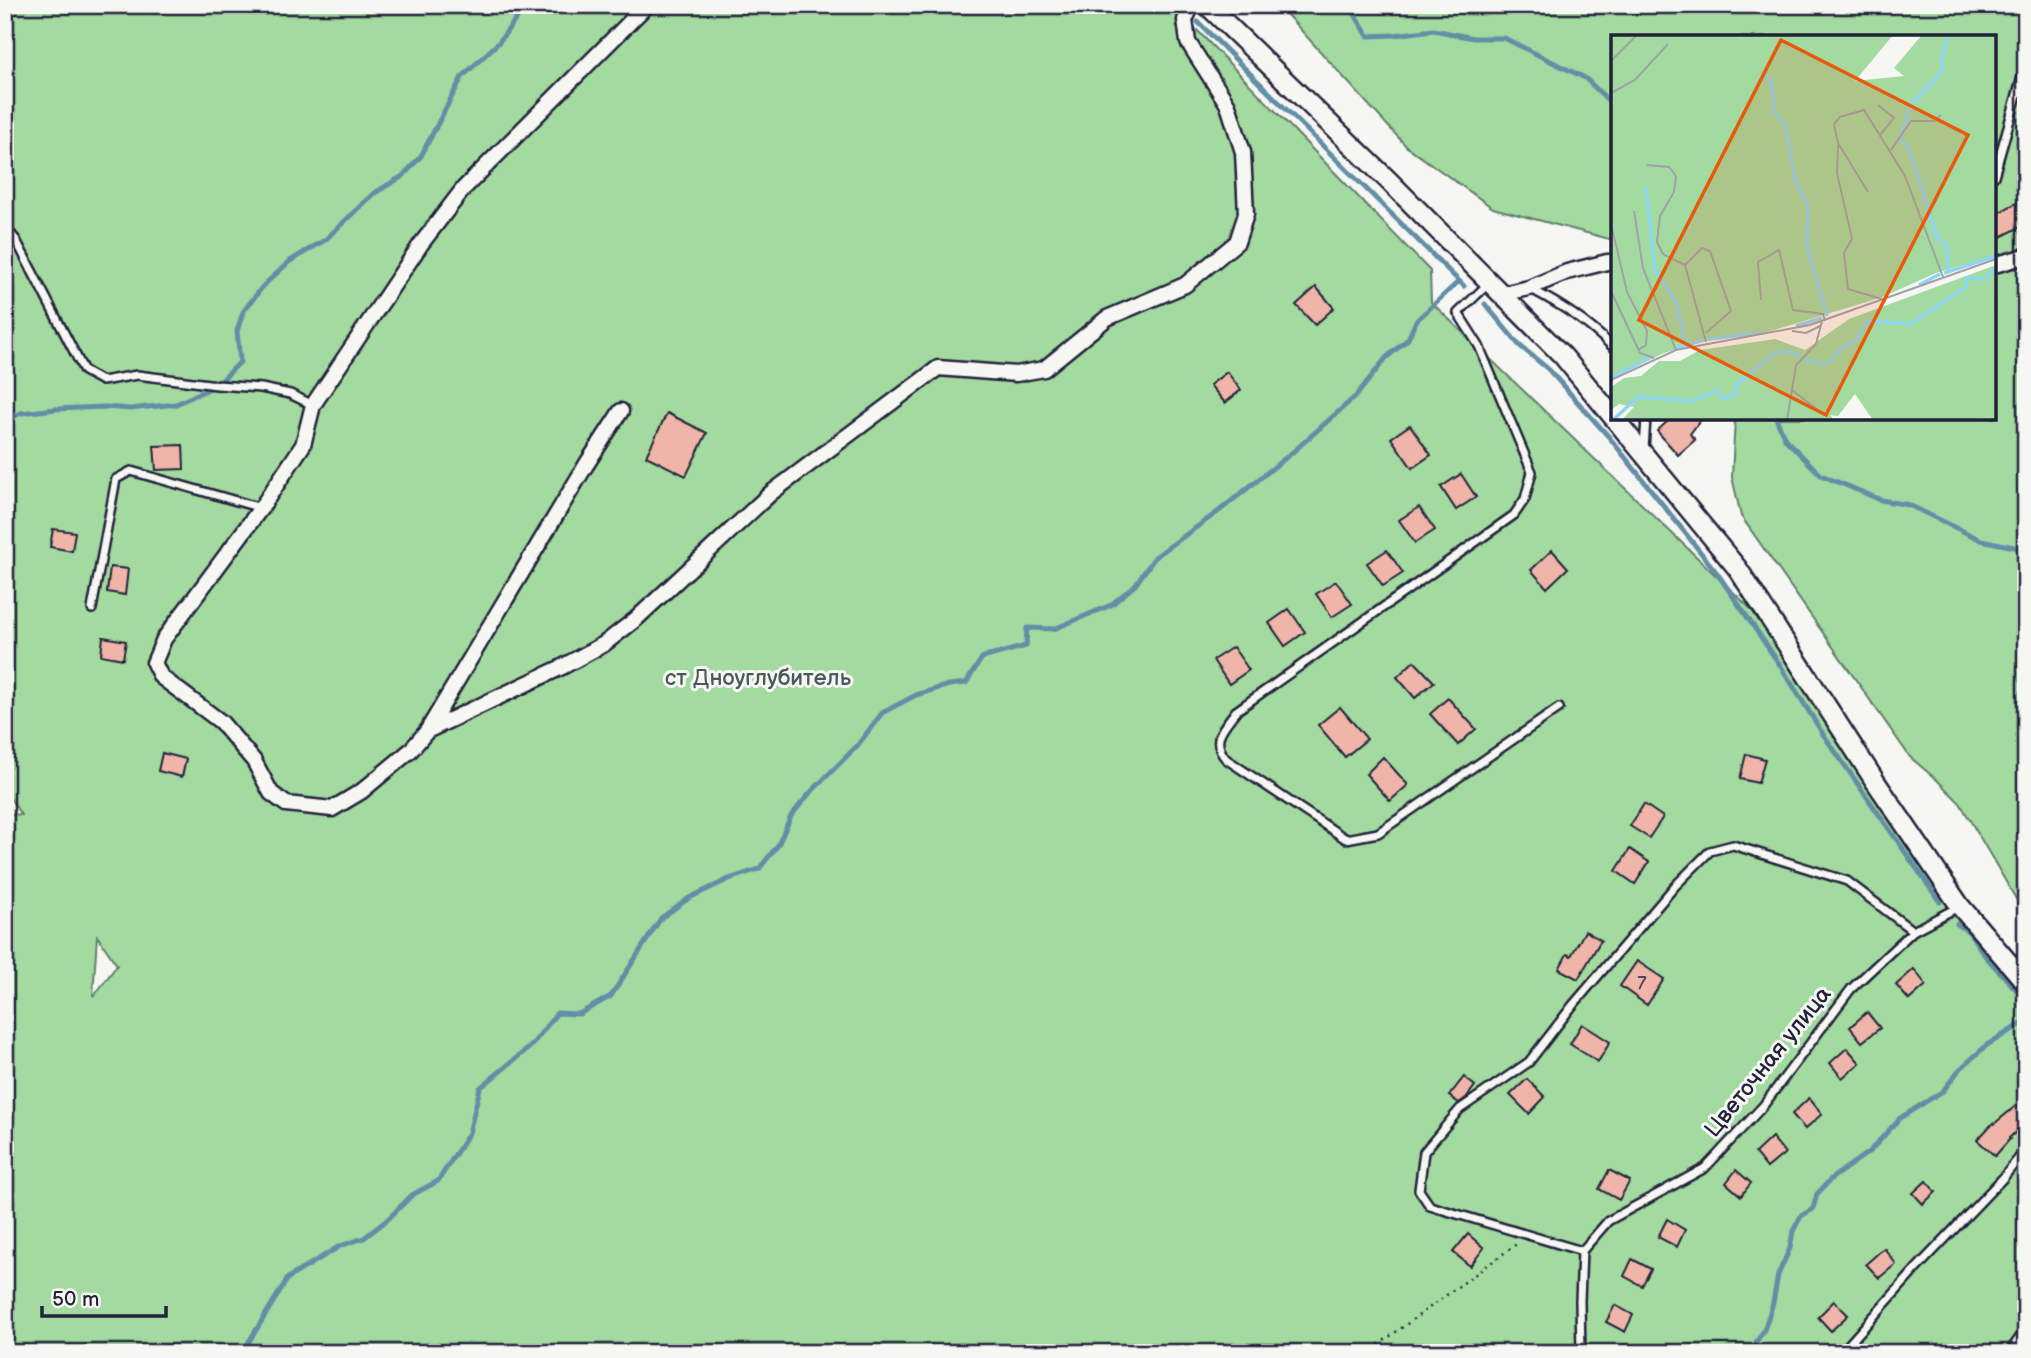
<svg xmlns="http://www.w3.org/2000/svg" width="2031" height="1358" font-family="'Balsamiq Sans',sans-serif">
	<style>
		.green { fill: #a2da9f; stroke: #627e6d; stroke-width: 2; fill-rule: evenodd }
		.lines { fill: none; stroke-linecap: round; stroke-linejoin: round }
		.stream { stroke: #638ea7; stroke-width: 5 }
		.building { fill: #efb5a8; stroke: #22223b; stroke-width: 2 }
		.service-casing { stroke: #22223b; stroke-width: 12 }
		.minor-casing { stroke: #22223b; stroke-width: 19 }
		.tertiary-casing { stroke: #22223b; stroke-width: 23 }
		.path { stroke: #22223b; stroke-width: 2.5; stroke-dasharray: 2 5; stroke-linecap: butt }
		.service { stroke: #f6f6f2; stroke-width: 7 }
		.minor { stroke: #f6f6f2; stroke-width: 14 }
		.tertiary { stroke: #f6f6f2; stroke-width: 18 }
		.labels { text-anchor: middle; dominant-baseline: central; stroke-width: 6; stroke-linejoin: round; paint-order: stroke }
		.number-label { font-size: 19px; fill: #554756 }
		.park-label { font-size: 23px; fill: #485959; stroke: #f6f6f2 }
		.street-label { font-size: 23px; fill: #22223b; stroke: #f6f6f2 }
		.inset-river { fill: none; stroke: #8ed6ef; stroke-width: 3.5 }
		.inset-road { fill: none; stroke: #a1a1a9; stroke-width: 2 }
		.view { fill: #e8590c; fill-opacity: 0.15; stroke: #e8590c; stroke-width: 3.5 }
		.inset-edge { fill: none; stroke: #22223b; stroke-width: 3.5 }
	</style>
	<rect width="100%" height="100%" fill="#f6f6f2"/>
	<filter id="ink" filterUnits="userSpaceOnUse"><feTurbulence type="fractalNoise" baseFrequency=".0143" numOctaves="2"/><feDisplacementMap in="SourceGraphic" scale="14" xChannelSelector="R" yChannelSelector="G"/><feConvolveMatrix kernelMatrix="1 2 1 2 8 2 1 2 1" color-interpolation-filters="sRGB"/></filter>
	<g filter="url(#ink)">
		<!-- green -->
		<g class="green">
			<path d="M5,5H1166L1197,30L1430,271L1431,302L1755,613L1955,908L2026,983V1353H5V813L21,815L5,790ZM97,936L117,965L94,996L93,995Z"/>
			<path d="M1278,5H2026V916L1960,803L1937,780L1910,757L1741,516L1732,477L1735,418H1994V37H1613V240L1493,208L1407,147Z"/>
		</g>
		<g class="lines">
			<!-- stream -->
			<g class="stream">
				<path d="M1349,5L1368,36L1394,35L1434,30L1473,38H1504L1585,78L1613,105"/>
				<path d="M1198,22L1464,286"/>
				<path d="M1485,304L1519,345L1548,369L1609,437L1717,573L1780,665L1823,734L1940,902"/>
				<path d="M1776,418L1785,439L1821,475L1881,500L1909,505L1981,540L2019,548L2026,552"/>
				<path d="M5,421L21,413L56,409L105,407L130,409L176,404L217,385L240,362L237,331L243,312L263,286L290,261L325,240L373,194L403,176L421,156L462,77L499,42L521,12L535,5"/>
				<path d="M1957,924L1969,932L1986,957L2026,1000"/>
				<path d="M242,1353L288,1278L340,1246L364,1238L387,1220L412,1195L438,1181L469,1133L480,1088L531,1046L557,1013L579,1014L611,996L661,918L689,898L729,879L759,869L778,845L791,816L809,794L857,746L882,713L916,695L949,685L966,683L982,658L1026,646L1027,628L1054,629L1111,605L1135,585L1155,557L1219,511L1294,451L1356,396L1386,358L1408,339L1416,321L1459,281"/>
				<path d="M1749,1353L1764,1330L1773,1303L1778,1275L1790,1248L1793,1231L1801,1216L1813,1209L1817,1194L1832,1178L1870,1151L1900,1118L1943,1091L1959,1070L1987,1045L2026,1021"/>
			</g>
		</g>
		<!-- building -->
		<g class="building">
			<path d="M2026,198V224L2001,237L1994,224V215Z"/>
			<path d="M1316,287L1334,308L1315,325L1296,305Z"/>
			<path d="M1227,372L1241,390L1225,403L1210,385Z"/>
			<path d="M667,413L707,433L686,476L646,456Z"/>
			<path d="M1671,418H1702L1690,434L1695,440L1678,455L1657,431Z"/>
			<path d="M1410,425L1431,455L1412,468L1391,438Z"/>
			<path d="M183,445L184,469L156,470L154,446Z"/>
			<path d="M1461,474L1476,497L1456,510L1441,487Z"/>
			<path d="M1419,507L1435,530L1415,543L1399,520Z"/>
			<path d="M53,529L75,532L72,551L50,547Z"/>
			<path d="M1387,550L1403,573L1383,586L1367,563Z"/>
			<path d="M1552,550L1568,568L1547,588L1531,570Z"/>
			<path d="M110,567L128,569L125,595L107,592Z"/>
			<path d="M1336,581L1352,604L1332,617L1316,594Z"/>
			<path d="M1289,609L1305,632L1285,646L1269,623Z"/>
			<path d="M103,637L126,641L123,659L101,655Z"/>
			<path d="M1233,647L1249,670L1229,684L1213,660Z"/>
			<path d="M1414,661L1434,682L1415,698L1397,677Z"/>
			<path d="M1448,698L1476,729L1458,745L1430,714Z"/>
			<path d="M1340,707L1367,739L1345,757L1318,725Z"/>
			<path d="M162,753L186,759L182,777L158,771Z"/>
			<path d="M1746,754L1765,759L1758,783L1740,779Z"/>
			<path d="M1383,757L1408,785L1390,801L1366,774Z"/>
			<path d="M1644,804L1663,817L1649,838L1630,826Z"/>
			<path d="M1630,849L1649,862L1635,884L1616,871Z"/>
			<path d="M1585,931L1601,940L1578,979L1559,969L1567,954L1571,956Z"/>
			<path d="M1637,961L1664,979L1647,1005L1620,986Z"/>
			<path d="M1914,969L1926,985L1909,1000L1896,985Z"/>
			<path d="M1867,1012L1880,1028L1862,1042L1850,1027Z"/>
			<path d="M1582,1024L1610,1042L1598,1062L1570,1044Z"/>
			<path d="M1847,1048L1860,1063L1842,1078L1830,1063Z"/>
			<path d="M1464,1077L1475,1086L1466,1098L1459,1103L1449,1096Z"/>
			<path d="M1527,1079L1545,1097L1529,1114L1510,1095Z"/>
			<path d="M1809,1098L1822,1114L1805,1129L1792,1114Z"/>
			<path d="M2017,1105L2026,1115V1123L2009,1138L2010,1139L1995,1156L1977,1140L1993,1123L1994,1124Z"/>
			<path d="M1772,1137L1785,1153L1767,1168L1755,1153Z"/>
			<path d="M1609,1170L1630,1181L1619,1200L1599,1189Z"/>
			<path d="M1736,1170L1751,1183L1741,1196L1726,1183Z"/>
			<path d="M1926,1181L1936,1192L1923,1204L1913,1193Z"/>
			<path d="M1667,1219L1685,1230L1677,1247L1658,1237Z"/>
			<path d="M1468,1234L1484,1248L1470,1266L1453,1252Z"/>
			<path d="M1884,1248L1896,1264L1879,1278L1866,1264Z"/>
			<path d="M1632,1259L1651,1269L1642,1286L1624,1276Z"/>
			<path d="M1834,1301L1848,1315L1831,1331L1818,1317Z"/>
			<path d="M1615,1305L1633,1315L1625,1332L1606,1322Z"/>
		</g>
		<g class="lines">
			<defs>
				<g id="service">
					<path d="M1994,176L2026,63"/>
					<path d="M5,227L16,240L84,371L102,381L137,375L217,385L261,388L290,394L313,405"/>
					<path d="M1489,283L1458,313L1479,346L1532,472L1525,499L1514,515L1236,711C1223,728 1210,740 1226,759L1346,839L1378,833L1559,708"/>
					<path d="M1531,289C1563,306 1586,321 1613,347"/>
					<path d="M1644,449L1646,418"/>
					<path d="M92,609L116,479L131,471L261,508"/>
					<path d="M1582,1251L1430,1206L1419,1190L1424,1152L1460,1109L1529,1062L1573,1005L1675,886L1710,851L1733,845L1847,881L1913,931"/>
					<path d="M1581,1353L1580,1301L1582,1251L1608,1221L1705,1168L1763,1106L1851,989L1913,931L1960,906"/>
					<path d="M1841,1353L1916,1269L2003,1178L2026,1149"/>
				</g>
				<g id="minor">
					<path d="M1994,265L2026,256"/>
					<path d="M1502,294L1529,288L1567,272L1607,262H1613"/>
					<path d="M621,411L586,465L427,731L411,750L362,791L332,809L286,804L271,793L254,761L221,722L161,677L154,663L164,639L261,508L303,445L313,405L421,244L464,188L647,5"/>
					<path d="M429,730L562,667L604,644L636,619L771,493L938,368L1016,374L1044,369L1107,318L1185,285L1237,242L1246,214L1243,152L1228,105L1188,42L1185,20L1192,5"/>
					<path d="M2013,1353L2026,1335"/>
				</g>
				<g id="tertiary">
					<path d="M1207,5L1388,180L1563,356L1613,417"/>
					<path d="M1614,418L1738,569L1875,781L1960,906L2026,983"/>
				</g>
			</defs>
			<!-- service casing -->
			<use href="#service" class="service-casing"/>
			<!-- minor casing -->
			<use href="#minor" class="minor-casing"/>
			<!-- tertiary casing -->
			<use href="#tertiary" class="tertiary-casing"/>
			<!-- path -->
			<path class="path" d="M1367,1353L1518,1243"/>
			<!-- service -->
			<use href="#service" class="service"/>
			<!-- minor -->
			<use href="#minor" class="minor"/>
			<!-- tertiary -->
			<use href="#tertiary" class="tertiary"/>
		</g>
	</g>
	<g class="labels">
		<!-- number labels -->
		<g class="number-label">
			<text x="1642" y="983">7</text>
		</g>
		<!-- park labels -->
		<g class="park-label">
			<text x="758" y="678">ст Дноуглубитель</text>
		</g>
		<!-- street labels -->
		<g class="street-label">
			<text transform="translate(1768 1062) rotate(-51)">Цветочная улица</text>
		</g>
	</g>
	<!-- overview -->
	<g transform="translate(1611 35)">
		<rect width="385" height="385" fill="#f6f6f2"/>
		<path d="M0,0H282L244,46L293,41L283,33L311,0H385V220L325,238L269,263L150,299L95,306L53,318L0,344ZM385,230V385H262L244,359L227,381L219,380L223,385H11L23,372L8,369L0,375V352L13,343L30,341L48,326H69L89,315L164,304L194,315L238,284Z" fill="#a2da9f"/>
		<path class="inset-river" d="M337,0L330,26L333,34L299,71L289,103L299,117L326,202L336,210L337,237M152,36L161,50L164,78L174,90L184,144L197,172L196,211L216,281M35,152L44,236L65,267L75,310M333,238L385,221M308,250L329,239M185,291L211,283M97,304L149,298M65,313L92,305M194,324L210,329L220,326L227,316L246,305L256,286L300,289L355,252V243L374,244L385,233M0,343L39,322M3,384L27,362L82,366L106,356L113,364L124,360L126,349L164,318L176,316L189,322"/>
		<path class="inset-road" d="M0,26L26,0M0,58L24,45L57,9M267,70L283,83L269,100M227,110L226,138L241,204L233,218L237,254L274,265M280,115L300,86H323L330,80M36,130L58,132L65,141L63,157L49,181L46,207L52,219L74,230L95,307M257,157L227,108L223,89L229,82L253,75L294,141L332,242M23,176L32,233L65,315M0,189L16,257L36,296L35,310L27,315M74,230L91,213L99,216L120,276L95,298M0,256L29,318L43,323M150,265L147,227L168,215L182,275L212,279L214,286M181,296L195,298L209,291M0,345L65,315L199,290L385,224M181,355L208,376M176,385L185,330L205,309L211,286"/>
		<path class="view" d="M170,5L357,100L215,380L28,285Z"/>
		<rect width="385" height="385" class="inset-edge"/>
	</g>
	<!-- margin -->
	<rect width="2031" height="1358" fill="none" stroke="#f6f6f2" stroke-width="28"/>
	<rect x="14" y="14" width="2003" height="1330" fill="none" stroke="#22223b" stroke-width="2.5" filter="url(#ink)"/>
	<!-- scale -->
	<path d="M42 1306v10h124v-10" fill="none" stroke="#22223b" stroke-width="3.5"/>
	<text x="52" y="1306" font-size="21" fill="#22223b" stroke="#f6f6f2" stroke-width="5" paint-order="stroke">50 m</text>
</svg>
